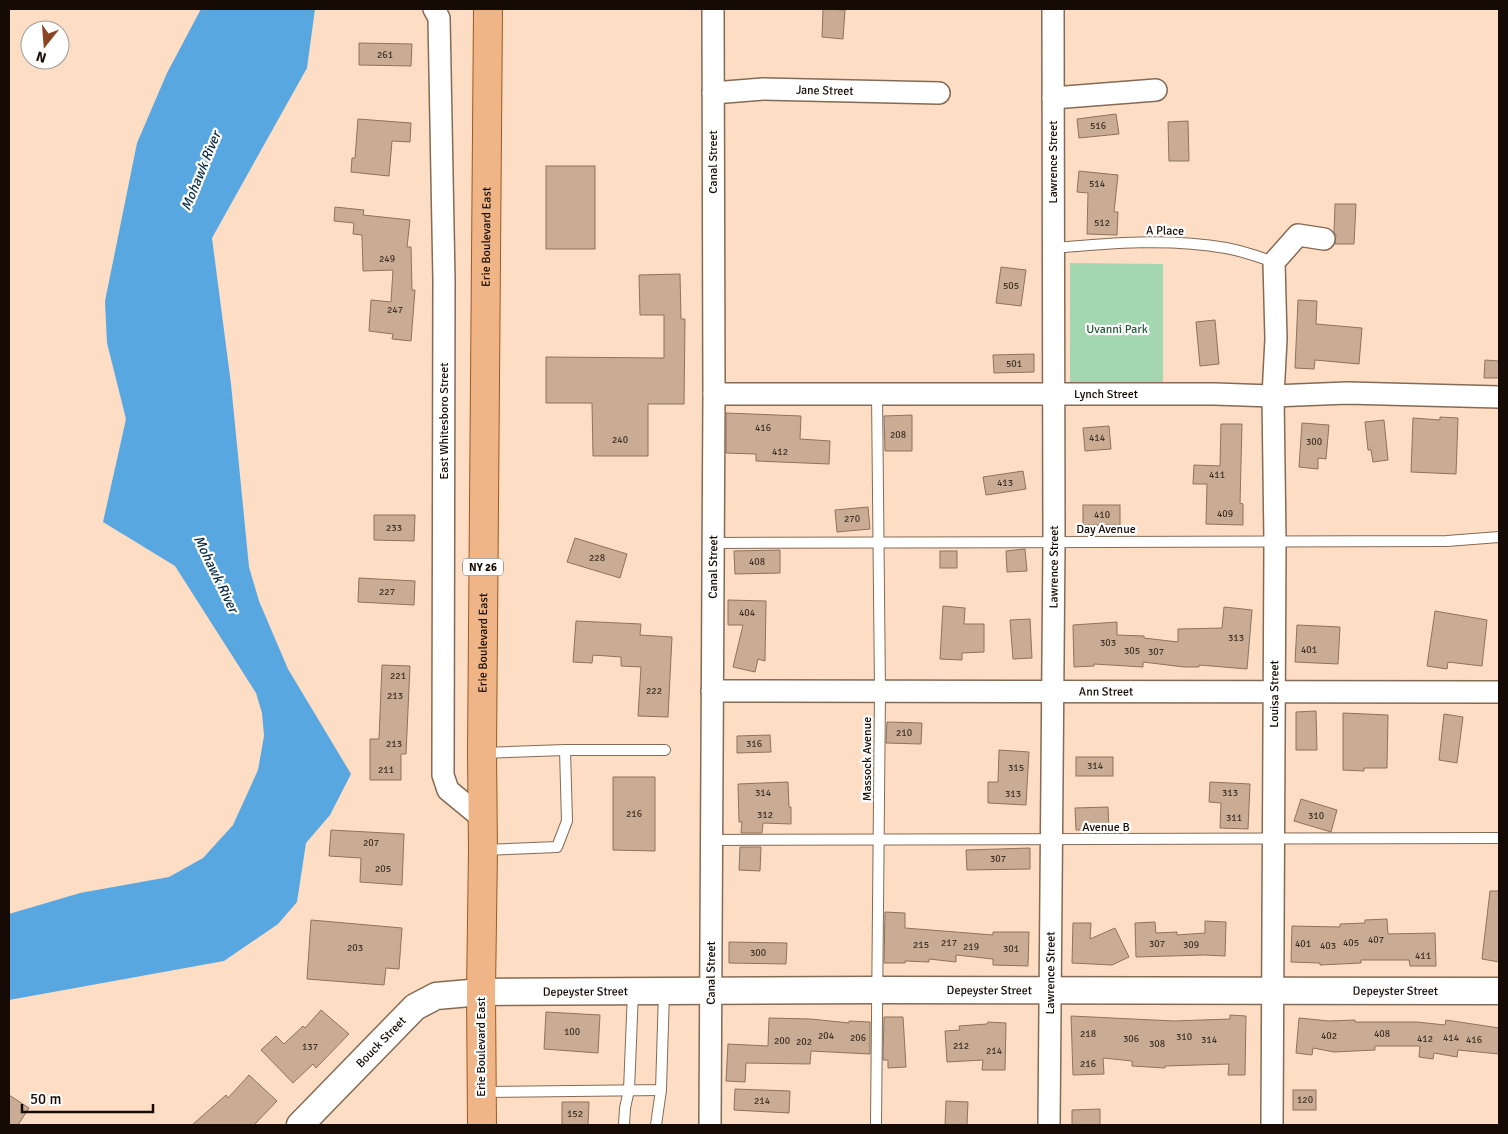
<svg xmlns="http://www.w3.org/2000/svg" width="1508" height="1134" font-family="Signika,sans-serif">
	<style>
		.green { fill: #a3d7b0 }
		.water { fill: #59a7e0 }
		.building { fill: #caac94; stroke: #8e725c }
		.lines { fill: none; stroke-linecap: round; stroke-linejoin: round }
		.service-casing { stroke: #856a54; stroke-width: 12 }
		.minor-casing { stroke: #856a54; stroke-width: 24 }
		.tertiary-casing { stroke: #856a54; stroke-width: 29 }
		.primary-casing { stroke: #9c5924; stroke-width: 30 }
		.service { stroke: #fff; stroke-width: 10 }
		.minor { stroke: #fff; stroke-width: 21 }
		.tertiary { stroke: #fff; stroke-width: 26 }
		.primary { stroke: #efb586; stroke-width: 28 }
		.labels { text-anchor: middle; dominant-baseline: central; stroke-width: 4.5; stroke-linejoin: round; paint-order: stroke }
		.number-label { font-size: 10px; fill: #423328 }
		.shield { fill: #fff; stroke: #5b544f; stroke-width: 1 }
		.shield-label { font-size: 11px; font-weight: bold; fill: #150b04 }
		.street-label { font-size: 12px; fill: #150b04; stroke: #fff }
		.park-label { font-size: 12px; fill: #245d38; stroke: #fff }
		.water-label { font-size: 14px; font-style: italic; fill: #0a2c43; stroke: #fff }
	</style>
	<rect width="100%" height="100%" fill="#fddec5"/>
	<!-- green -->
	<path class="green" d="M1070,263L1163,264V394H1070Z"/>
	<!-- water -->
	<path class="water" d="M201,9H315L307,68L212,238L231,384L249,567L259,601L288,669L351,774L330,815L306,843L297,902L278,924L224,961L9,1000V914L80,893L169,877L203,858L233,825L258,770L264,736L262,713L256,693L175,566L103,522L126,419L107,343L105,301L137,143L167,73Z"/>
	<!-- building -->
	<g class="building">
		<path d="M823,9L845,10L843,39L822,37Z"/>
		<path d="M359,43L412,44L411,66L359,65Z"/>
		<path d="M1116,114L1119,134L1079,138L1077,119Z"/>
		<path d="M358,119L411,123L410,142L392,141L389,176L351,172L352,158H355Z"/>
		<path d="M1188,121L1189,161H1169L1168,122Z"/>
		<rect x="546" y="166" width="49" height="83"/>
		<path d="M1079,171L1118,175L1114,212H1118L1117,235L1087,234L1088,193L1077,192Z"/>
		<path d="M1335,204H1356L1354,244H1335L1336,235L1334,232Z"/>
		<path d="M335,207L364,210L363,215L410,220L407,247H411L412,290H415L411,341L392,339L393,334L369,331L371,300L391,302L393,270L363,271L362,235L353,234L354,223L334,221Z"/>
		<path d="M1001,267L1026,270L1021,306L996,303Z"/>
		<path d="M680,274L681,319H685L684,404H648V456H593L592,403H546V357L664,358V315H640L639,275Z"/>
		<path d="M1298,300L1317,301L1316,324L1362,328L1359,364L1315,360L1314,369L1295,368Z"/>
		<path d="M1215,320L1219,364L1200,366L1196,322Z"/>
		<path d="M1034,354V372L994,373L993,355Z"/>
		<path d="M1485,360L1499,361V378H1484Z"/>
		<path d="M726,413L801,416L800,439L830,441L829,464L756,461V454L726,453Z"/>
		<path d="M912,415V451H885L884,416Z"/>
		<path d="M1440,417L1458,418L1456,474L1411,472L1413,418L1440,420Z"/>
		<path d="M1384,420L1388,460L1373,462L1371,450H1368L1365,422Z"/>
		<path d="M1302,423L1329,425L1326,459L1318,458V469L1299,467Z"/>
		<path d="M1221,424H1242L1240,503L1243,504V525L1206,524L1207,484H1193L1194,465L1220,466Z"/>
		<path d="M1109,426L1111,449L1085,451L1083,428Z"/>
		<path d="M1023,471L1026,489L986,495L983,477Z"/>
		<rect x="1083" y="505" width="37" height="20"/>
		<path d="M868,507L870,529L837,532L835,510Z"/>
		<path d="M374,515H415L414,541L374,540Z"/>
		<path d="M575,538L627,554L620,578L567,562Z"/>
		<path d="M1025,549L1027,571L1007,572L1006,551Z"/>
		<path d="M780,550V573L735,574L734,551Z"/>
		<rect x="940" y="551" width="17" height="17"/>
		<path d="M359,578L415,581L414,605L358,602Z"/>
		<path d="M728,600L766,601L765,661L758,659L755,672L733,667L743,625H728Z"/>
		<path d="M943,606L965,608L964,624H984V652L962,653V660L940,659Z"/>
		<path d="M1224,607L1252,610L1247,669L1199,665V667H1184L1143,662V667L1094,664V666L1074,667L1073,625L1117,622V635L1144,636V638L1178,642V629L1222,628Z"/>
		<path d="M1435,611L1487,620L1482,666L1448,662L1447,669L1427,666Z"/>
		<path d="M1030,619L1032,658L1013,659L1010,620Z"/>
		<path d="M576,621L641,624L640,635L672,637L668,717L638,716L641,667L621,666V657L593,655L592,663L573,662Z"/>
		<path d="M1297,625L1340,627L1338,664L1295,662Z"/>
		<path d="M382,665L410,666L406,754H401V780H370V739H379Z"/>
		<path d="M1316,711L1317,750H1296V712Z"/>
		<path d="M1343,713L1388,715L1387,768H1364V771L1343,770Z"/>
		<path d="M1444,714L1463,717L1457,763L1439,760Z"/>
		<path d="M887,722L922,723L921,744L886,743Z"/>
		<path d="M770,735L771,752L737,753V736Z"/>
		<path d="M999,750L1029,752L1026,805L988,803V782H998Z"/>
		<rect x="1076" y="757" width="37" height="19"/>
		<path d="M613,777H655V851L613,850Z"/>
		<path d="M788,782L789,807H791V824L763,823L762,833H741L742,822H739L738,784Z"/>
		<path d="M1210,782L1250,784L1248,829L1220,828L1221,803L1209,802Z"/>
		<path d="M1301,799L1337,810L1331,832L1294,821Z"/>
		<path d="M1108,807L1109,829L1076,830L1075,808Z"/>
		<path d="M331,830L404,834L402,885L360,882L361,858L329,856Z"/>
		<path d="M740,847H761L760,871L739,870Z"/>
		<path d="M1030,848V869L967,870L966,850Z"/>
		<path d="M1490,891H1499V962L1482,959Z"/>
		<path d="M885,912L905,913V928L993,935V932H1029L1028,966L993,965V959L956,955V962L929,959V962L905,961V963H884Z"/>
		<path d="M1387,919L1388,934L1435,933L1436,966H1410L1409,960H1361V963L1320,965V963L1291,962L1292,926L1340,927V924L1365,923V920Z"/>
		<path d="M311,920L402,928L399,969L386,968L384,985L307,979Z"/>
		<path d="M1205,921L1226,922L1225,956L1205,955L1136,957L1135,923L1155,922L1156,933L1177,932V935L1205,933Z"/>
		<path d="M1073,923H1091L1090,939L1115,928L1129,957L1112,965L1072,963Z"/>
		<path d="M729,942L787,943L786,964L729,963Z"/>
		<path d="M321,1010L349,1034L316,1068L313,1064L293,1083L261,1050L276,1036L284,1044L303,1026L305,1028Z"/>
		<path d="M546,1012L600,1015L598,1053L544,1049Z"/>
		<path d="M1230,1015L1246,1016L1245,1075H1228L1229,1064L1165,1066V1068L1132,1066V1061L1103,1058L1104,1074L1073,1075L1071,1016L1174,1021L1230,1019Z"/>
		<path d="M884,1017H903L906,1067L888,1068V1060H883Z"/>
		<path d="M769,1018L811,1019L849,1023V1021L870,1022V1054L811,1051L810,1064L746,1063L745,1082L726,1081L728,1044L768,1046Z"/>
		<path d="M1299,1018L1329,1021L1355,1020V1022H1417L1445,1025L1446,1020L1499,1028V1054L1458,1050L1457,1057L1434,1053L1433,1059L1419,1057L1420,1046H1375V1050L1334,1052L1313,1048L1312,1055L1296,1053Z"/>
		<path d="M988,1022L1006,1023L1005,1070H982L983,1060L947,1062L945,1031L960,1030L959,1026L987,1024Z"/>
		<path d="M249,1075L277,1101L254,1125H192L226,1095L228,1098Z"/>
		<path d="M735,1089L790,1091L789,1113L734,1110Z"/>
		<rect x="1293" y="1090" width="23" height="20"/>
		<path d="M9,1095L29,1108L18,1125H9Z"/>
		<path d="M946,1101L968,1102L967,1125H945Z"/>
		<path d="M562,1102H589L588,1125H562Z"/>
		<path d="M1100,1109V1125H1072V1110Z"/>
	</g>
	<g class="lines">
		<defs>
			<g id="service">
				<path d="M1053,248C1111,243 1169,238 1226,248C1243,251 1259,257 1274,262"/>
				<path d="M713,543L1447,541L1499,537"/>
				<path d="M483,753L565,750H665"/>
				<path d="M712,840L1499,838"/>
				<path d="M484,850L557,847L567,821L565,750"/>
				<path d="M483,1092L661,1090L664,992"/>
				<path d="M624,1125L625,1108L629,1090L633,992"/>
				<path d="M656,1125L661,1090"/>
				<path d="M876,1125L880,691L877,393"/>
			</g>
			<g id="minor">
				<path d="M434,9L439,18L444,280L443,775L448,790L482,818"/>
				<path id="s1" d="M713,93L763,89L939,93"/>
				<path d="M1053,98L1156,90"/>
				<path id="s2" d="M714,394H1215L1273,396L1347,393L1499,397"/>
				<path id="s3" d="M712,691L1499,692"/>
				<path id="s4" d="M710,1125L714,394L713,9"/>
				<path id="s5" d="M1049,1125L1054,542L1053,9"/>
				<path id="s6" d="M1272,1125L1275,542L1273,396L1276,339L1274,262L1298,235L1324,239"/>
			</g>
			<g id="tertiary">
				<path id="s7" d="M300,1125L415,1007L436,996L481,992L877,990L1499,991"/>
			</g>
			<g id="primary">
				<path id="s8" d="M482,1125L481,992L483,850L482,753L488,9"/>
			</g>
		</defs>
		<!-- service casing -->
		<use href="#service" class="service-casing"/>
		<!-- minor casing -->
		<use href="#minor" class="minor-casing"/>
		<!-- tertiary casing -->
		<use href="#tertiary" class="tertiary-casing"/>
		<!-- primary casing -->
		<use href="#primary" class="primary-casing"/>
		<!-- service -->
		<use href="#service" class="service"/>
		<!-- minor -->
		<use href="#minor" class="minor"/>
		<!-- tertiary -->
		<use href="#tertiary" class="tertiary"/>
		<!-- primary -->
		<use href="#primary" class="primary"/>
	</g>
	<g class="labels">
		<!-- number labels -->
		<g class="number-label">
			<text x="385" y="55">261</text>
			<text x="1098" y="126">516</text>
			<text x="1097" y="184">514</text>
			<text x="1102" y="223">512</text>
			<text x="387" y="259">249</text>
			<text x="1011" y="286">505</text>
			<text x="395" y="310">247</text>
			<text x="1014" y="364">501</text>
			<text x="763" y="428">416</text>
			<text x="898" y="435">208</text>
			<text x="1097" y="438">414</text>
			<text x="620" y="440">240</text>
			<text x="1314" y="442">300</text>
			<text x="780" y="452">412</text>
			<text x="1217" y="475">411</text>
			<text x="1005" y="483">413</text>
			<text x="1225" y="514">409</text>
			<text x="1102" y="515">410</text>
			<text x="852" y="519">270</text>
			<text x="394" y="528">233</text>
			<text x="597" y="558">228</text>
			<text x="757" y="562">408</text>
			<text x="387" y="592">227</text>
			<text x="747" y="613">404</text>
			<text x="1236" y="638">313</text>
			<text x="1108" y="643">303</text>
			<text x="1309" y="650">401</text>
			<text x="1132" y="651">305</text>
			<text x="1156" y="652">307</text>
			<text x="398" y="676">221</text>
			<text x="654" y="691">222</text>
			<text x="395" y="696">213</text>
			<text x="904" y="733">210</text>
			<text x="394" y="744">213</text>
			<text x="754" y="744">316</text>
			<text x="1095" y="766">314</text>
			<text x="1016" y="768">315</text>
			<text x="386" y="770">211</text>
			<text x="763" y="793">314</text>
			<text x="1230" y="793">313</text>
			<text x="1013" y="794">313</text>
			<text x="634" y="814">216</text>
			<text x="765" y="815">312</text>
			<text x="1316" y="816">310</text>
			<text x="1234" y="818">311</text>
			<text x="371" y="843">207</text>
			<text x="998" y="859">307</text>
			<text x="383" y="869">205</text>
			<text x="1376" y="940">407</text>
			<text x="949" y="943">217</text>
			<text x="1351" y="943">405</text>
			<text x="1157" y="944">307</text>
			<text x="1303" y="944">401</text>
			<text x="921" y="945">215</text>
			<text x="1191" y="945">309</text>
			<text x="1328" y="946">403</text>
			<text x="971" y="947">219</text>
			<text x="355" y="948">203</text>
			<text x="1011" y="949">301</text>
			<text x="758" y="953">300</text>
			<text x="1423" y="956">411</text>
			<text x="572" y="1032">100</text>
			<text x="1088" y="1034">218</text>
			<text x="1382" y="1034">408</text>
			<text x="826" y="1036">204</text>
			<text x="1329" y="1036">402</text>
			<text x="1184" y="1037">310</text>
			<text x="858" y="1038">206</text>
			<text x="1451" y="1038">414</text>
			<text x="1131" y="1039">306</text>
			<text x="1425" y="1039">412</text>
			<text x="1209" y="1040">314</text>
			<text x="1474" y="1040">416</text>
			<text x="782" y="1041">200</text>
			<text x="804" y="1042">202</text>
			<text x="1157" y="1044">308</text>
			<text x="961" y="1046">212</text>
			<text x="310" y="1047">137</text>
			<text x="994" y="1051">214</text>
			<text x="1088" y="1064">216</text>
			<text x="1305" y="1100">120</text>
			<text x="762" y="1101">214</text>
			<text x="575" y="1114">152</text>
		</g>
		<!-- shield labels -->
		<rect class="shield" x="463" y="558.5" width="40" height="17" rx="4"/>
		<g class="shield-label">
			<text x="483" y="567">NY 26</text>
		</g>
		<!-- street labels -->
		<g class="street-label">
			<text stroke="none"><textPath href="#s1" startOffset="112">Jane Street</textPath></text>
			<text transform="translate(713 162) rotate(-90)">Canal Street</text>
			<text transform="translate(1053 162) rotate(-90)">Lawrence Street</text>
			<text transform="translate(1165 231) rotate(1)">A Place</text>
			<text stroke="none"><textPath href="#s8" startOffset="888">Erie Boulevard East</textPath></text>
			<text stroke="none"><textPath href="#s2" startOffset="392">Lynch Street</textPath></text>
			<text transform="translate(444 421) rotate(-90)">East Whitesboro Street</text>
			<text x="1106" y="529">Day Avenue</text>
			<text stroke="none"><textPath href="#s4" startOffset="558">Canal Street</textPath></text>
			<text stroke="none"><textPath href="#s5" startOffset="558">Lawrence Street</textPath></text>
			<text stroke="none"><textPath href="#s8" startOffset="482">Erie Boulevard East</textPath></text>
			<text stroke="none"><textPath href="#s3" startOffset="394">Ann Street</textPath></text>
			<text stroke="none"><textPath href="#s6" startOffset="431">Louisa Street</textPath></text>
			<text transform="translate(867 759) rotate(-90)">Massock Avenue</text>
			<text x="1106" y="827">Avenue B</text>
			<text stroke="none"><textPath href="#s4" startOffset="152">Canal Street</textPath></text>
			<text stroke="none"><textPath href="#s5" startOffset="152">Lawrence Street</textPath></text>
			<text stroke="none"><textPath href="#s7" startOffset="742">Depeyster Street</textPath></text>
			<text stroke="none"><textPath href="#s7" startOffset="338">Depeyster Street</textPath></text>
			<text stroke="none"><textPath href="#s7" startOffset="1148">Depeyster Street</textPath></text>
			<text stroke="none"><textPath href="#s7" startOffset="116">Bouck Street</textPath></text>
			<text transform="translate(481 1047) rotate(-90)">Erie Boulevard East</text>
		</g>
		<!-- park labels -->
		<g class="park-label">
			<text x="1117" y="329">Uvanni Park</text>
		</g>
		<!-- water labels -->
		<g class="water-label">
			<text transform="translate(201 171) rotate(-68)">Mohawk River</text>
			<text transform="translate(216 574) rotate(64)">Mohawk River</text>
		</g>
	</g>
	<!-- border -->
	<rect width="1508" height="1134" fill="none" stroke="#150b04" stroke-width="20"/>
	<!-- north arrow -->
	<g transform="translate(45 45) rotate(197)"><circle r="24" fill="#ffffff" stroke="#a19d9b"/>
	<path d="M0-4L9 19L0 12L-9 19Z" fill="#8b4422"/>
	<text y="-8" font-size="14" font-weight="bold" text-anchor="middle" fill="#150b04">N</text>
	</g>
	<!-- scale -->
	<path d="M22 1104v8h131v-8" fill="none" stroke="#150b04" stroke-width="2.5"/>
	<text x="30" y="1104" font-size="15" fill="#150b04" stroke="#ffffff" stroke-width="4" paint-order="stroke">50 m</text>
</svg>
